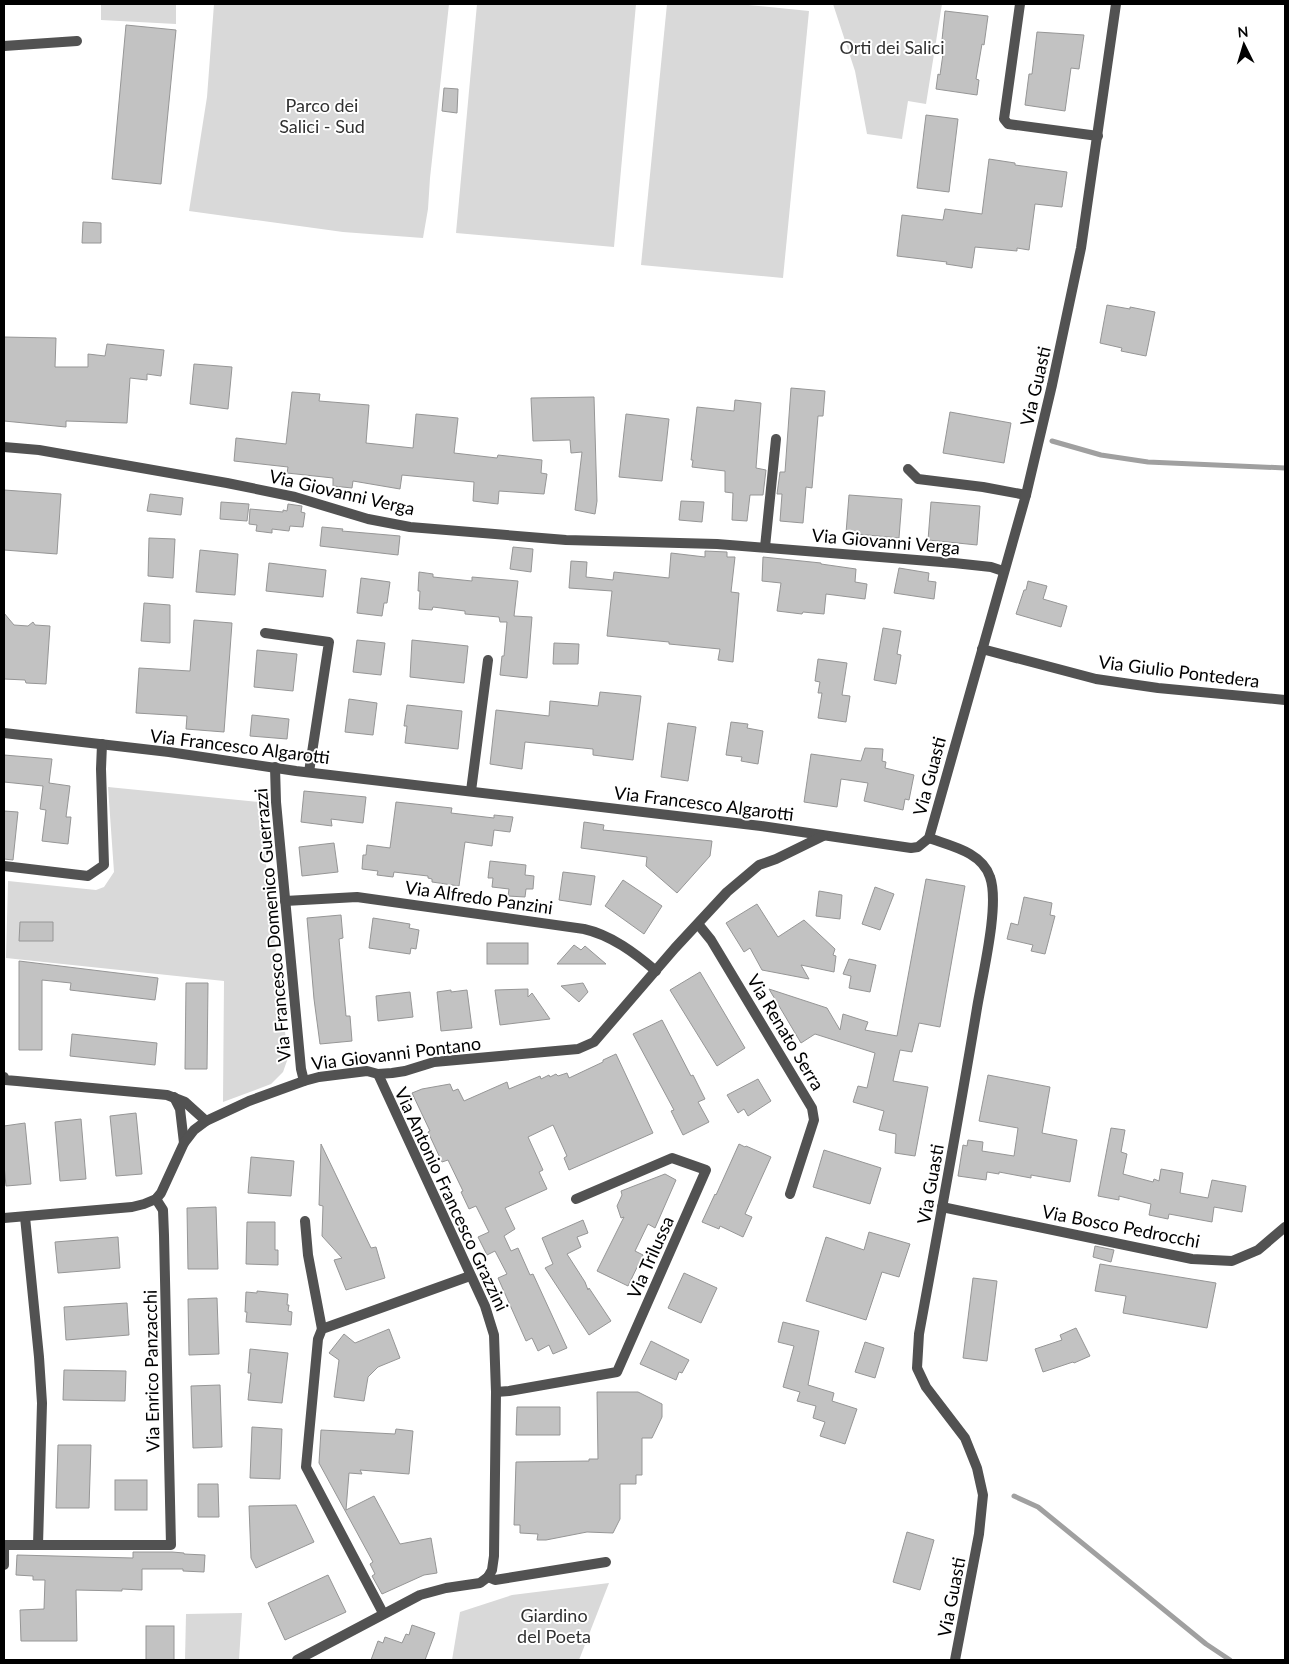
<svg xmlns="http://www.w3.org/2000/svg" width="1289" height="1664" font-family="Lato,sans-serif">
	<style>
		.green { fill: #d9d9d9 }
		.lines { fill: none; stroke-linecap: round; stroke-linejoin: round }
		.stream { stroke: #a0a0a0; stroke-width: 5 }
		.building { fill: #c2c2c2; stroke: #969696 }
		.minor { stroke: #525252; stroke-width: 10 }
		.labels { text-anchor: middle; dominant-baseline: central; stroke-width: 4; stroke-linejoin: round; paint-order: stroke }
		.park-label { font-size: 18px; fill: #303030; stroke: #fff }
		.street-label { font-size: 18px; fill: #000; stroke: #fff }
	</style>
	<rect width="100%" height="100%" fill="#fff"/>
	<!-- green -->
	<g class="green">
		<path d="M101,4H176V24L101,20Z"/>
		<path d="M214,4H449L430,178L428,209L423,238L343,232L189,211L207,97Z"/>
		<path d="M477,4H636L614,247L456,233Z"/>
		<path d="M667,4H738L809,11L783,278L641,265Z"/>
		<path d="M833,4H942L926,104L908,101L902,139L867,134L855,71Z"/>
		<path d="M108,787L259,802L288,1058L283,1072L271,1084L223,1102L224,981L6,958L8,881L96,890L104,887L114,872Z"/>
		<path d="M609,1583L579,1660H452L460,1612L512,1595Z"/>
		<path d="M242,1613L239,1660H185L186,1614Z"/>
	</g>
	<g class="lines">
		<!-- stream -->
		<g class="stream">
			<path d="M1052,441L1101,455L1148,462L1285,468"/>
			<path d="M1014,1496L1038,1507L1206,1644L1230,1660"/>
		</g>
	</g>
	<!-- building -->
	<g class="building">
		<path d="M945,11L988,16L984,45L982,44L976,79L979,80L977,95L936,89L938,74L940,75L945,40H942Z"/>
		<path d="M126,25L176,30L161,184L112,179Z"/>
		<path d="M1037,32L1084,35L1079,69L1071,68L1065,111L1025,105L1029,74H1032Z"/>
		<path d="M444,88L458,89L457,113L442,111Z"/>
		<path d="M926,115L958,119L949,192L917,188Z"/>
		<path d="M989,159L1015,163V165L1067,172L1062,207L1035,204L1029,250L1017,248V251L975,247L972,268L946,264L947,262L897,256L902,215L943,220L945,209L982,214Z"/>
		<path d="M83,222L101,223V243H82Z"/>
		<path d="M1107,305L1130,309V307L1155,312L1146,356L1121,351L1122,348L1100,343Z"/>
		<path d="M4,337L56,338L55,367H88V354L105,356L107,344L164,350L161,376L147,374V380L130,378L127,423L66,421V427L4,421Z"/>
		<path d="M194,364L232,367L228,409L190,404Z"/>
		<path d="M791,388L825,391L823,416H818L812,488L806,487L803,523L780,521L782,494H777L780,472H785Z"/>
		<path d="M292,392L320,394L319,401L369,405L366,443L413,448L416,414L458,418L454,453L497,458L498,455L542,460L541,473L547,474L544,494L499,491L498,504L473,501L474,482L402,475L400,489L353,481L352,488L333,486V478L287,473L288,467L234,461L236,438L286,444Z"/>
		<path d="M594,397L597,501L595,514L575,510L582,452L571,453L570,440L533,441L531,398Z"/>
		<path d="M735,400L761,403L756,468L766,470L763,495H750L747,521L732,520L733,493L725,492V471L692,467L693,460H691L697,407L734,411Z"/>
		<path d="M950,412L1011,423L1004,463L943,453Z"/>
		<path d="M626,414L669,419L662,481L619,477Z"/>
		<path d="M4,490L61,494L57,554L4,550Z"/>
		<path d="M150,494L183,498L181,515L147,511Z"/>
		<path d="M849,495L902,499L899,538L846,533Z"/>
		<path d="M681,501L704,502L702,522L679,520Z"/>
		<path d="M221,502L249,504L247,521L220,519Z"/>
		<path d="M931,502L980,506L977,545L928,540Z"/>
		<path d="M288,504L302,506L301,512L305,513L303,527L290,526L289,531L272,529V533L256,531L257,525L249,524L250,509L283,512V510L287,511Z"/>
		<path d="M322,527L343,529L342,531L400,536L398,555L320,546Z"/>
		<path d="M149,538L175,539L173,578L148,576Z"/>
		<path d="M513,547L533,549L531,572L510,569Z"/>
		<path d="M200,550L238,554L235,595L196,592Z"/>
		<path d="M705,551L727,552V557H735L731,592L739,593L733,662L718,660L720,649L669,644V642L607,636L612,591L569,588L571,561L587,562L586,577L613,580L614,572L669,578L671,553L705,557Z"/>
		<path d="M763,557L821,563V564L856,569L855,582L867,584L865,599L826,594L824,614L803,612L802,614L777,611L781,583L762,581Z"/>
		<path d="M269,563L326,570L323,597L266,591Z"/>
		<path d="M899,568L929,573L928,581L936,582L934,599L894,593Z"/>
		<path d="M419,572L433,574V577L472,581V577L518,581L514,616L532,617L527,678L500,675L502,656H504L507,622H500L499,617L465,614V611L433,607L432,610L419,609L420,591H418Z"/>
		<path d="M361,578L390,582L387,603H384L382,616L357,613Z"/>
		<path d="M1028,581L1047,586L1043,599L1067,606L1061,627L1016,614L1024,590H1026Z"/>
		<path d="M144,603L170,605V643L141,641Z"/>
		<path d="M4,613L14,625L28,626L33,622L35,625L50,626L46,684L26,683L25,680L4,679Z"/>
		<path d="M194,620L232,623L224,732L186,729L187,716L136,713L139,668L190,671Z"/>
		<path d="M883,628L901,631L897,654L901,655L896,684L874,680Z"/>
		<path d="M357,640L385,643L381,675L353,672Z"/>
		<path d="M412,640L468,646L464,683L410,677Z"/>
		<path d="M554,643L579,644L578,664H553Z"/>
		<path d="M257,650L297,654L293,691L254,687Z"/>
		<path d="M818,659L847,663L842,695L850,696L846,722L818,718L822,693H818L820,682L815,681Z"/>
		<path d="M600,692L641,696L633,760L593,755V749L525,742L522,769L490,764L496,710L549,716L550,701L598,706Z"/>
		<path d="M349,699L377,703L373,735L345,732Z"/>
		<path d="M407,705L462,711L458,749L405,743L407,726H404Z"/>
		<path d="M252,715L289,719L287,739L250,736Z"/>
		<path d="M731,722L748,724L747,728L763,731L758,764L741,761L742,757L726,755Z"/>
		<path d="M668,723L696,727L688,781L661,777Z"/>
		<path d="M865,748L883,749L882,761L886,762L885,768L914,775L909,800L905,799L903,810L864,801L868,783L841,779L837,807L804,802L811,754L861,761Z"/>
		<path d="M4,755L52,759L49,783L70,786L66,817H71L68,844L42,841L46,810L40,809L43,786L4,782Z"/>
		<path d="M304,791L366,797L363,823L331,819L332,826L301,822Z"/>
		<path d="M396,802L452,808L451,813L494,818V815L513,817L510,832L494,830L492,846L465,842L459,886L432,882V879L428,878V876L394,872L393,877L377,875L378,871L362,869L363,855H366L367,845L390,848Z"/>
		<path d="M4,811L18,812L13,860L4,859Z"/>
		<path d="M584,822L604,825L603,830L712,841L710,856L677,893L646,866L647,857L581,848Z"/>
		<path d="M334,843L338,872L302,876L299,847Z"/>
		<path d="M490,861L526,865L525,875L534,876L533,889H526L525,897L508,896L509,889L492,887L493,878H488Z"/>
		<path d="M563,872L595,876L591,905L559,900Z"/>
		<path d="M926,879L965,886L940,1027L919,1023L912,1052L900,1050L893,1081L928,1087L915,1156L895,1153L896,1134L879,1130L884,1111L853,1102L858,1086L867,1088L875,1053L815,1034L801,1043L769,989L827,1008L840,1030L843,1014L868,1022L865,1030L897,1036Z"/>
		<path d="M623,880L662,906L644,934L605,906Z"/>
		<path d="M875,887L894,894L880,930L862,924Z"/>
		<path d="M819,891L842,895L840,919L816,916Z"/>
		<path d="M1024,897L1052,903L1050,915L1055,916L1045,954L1031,951L1033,945L1007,939L1011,923L1018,925Z"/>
		<path d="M757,904L778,937L804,920L835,949L833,955L836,956L834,972L801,965L809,979L762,970L750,948L744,952L726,923Z"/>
		<path d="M341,915L343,938L339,939L346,1016H350L352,1041L320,1044L314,999L307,918Z"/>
		<path d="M373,918L410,924L409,928L419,930L416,949L411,948L410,954L369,948Z"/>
		<path d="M20,922H53V941H19Z"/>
		<rect x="487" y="943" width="41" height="21"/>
		<path d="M574,945L581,950L585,946L606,964H557Z"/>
		<path d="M849,959L876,965L870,992L849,988L851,976L843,974Z"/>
		<path d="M19,961L158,978L155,1000L70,990L71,983L42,980V1050H19Z"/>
		<path d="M700,972L745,1048L717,1066L670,990Z"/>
		<path d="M186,983H208L207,1069H185Z"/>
		<path d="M583,983L588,992L579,1002L561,986Z"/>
		<path d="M528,989V997L532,993L550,1019L500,1025L495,990Z"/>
		<path d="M451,990V992L467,990L472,1028L441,1031L437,992Z"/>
		<path d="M410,992L413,1017L378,1021L376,996Z"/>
		<path d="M662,1020L691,1076L693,1075L705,1099L698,1102L709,1122L683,1135L671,1111L674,1110L633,1034Z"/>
		<path d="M72,1034L157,1043L155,1065L70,1056Z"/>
		<path d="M616,1054L653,1133L569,1170L564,1158L567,1156L553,1125L528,1137L543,1170L539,1172L547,1189L505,1208L515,1229L504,1236L511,1251L518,1248L530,1275L533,1274L567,1348L553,1354L549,1345L538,1351L532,1338L526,1341L498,1278L507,1274L495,1251L487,1255L478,1237L489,1232L476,1206L469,1209L461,1192L463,1191L448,1160L442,1162L428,1132L430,1131L412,1093L422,1089L450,1084L453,1091L458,1089L464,1101L507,1082L509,1089L540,1076L541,1079L549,1075L550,1077L556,1074L558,1076L567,1073L569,1078L603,1062V1060Z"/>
		<path d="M988,1075L1050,1087L1042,1133L1077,1140L1070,1182L1031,1175V1178L999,1172V1174L987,1172L986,1180L958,1176L963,1145L967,1146L968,1140L983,1142L982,1151L1014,1156L1018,1128L979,1121Z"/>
		<path d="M758,1079L771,1101L748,1116L744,1109L738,1113L727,1095Z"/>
		<path d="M136,1113L142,1174L116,1176L110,1116Z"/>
		<path d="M81,1119L86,1179L60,1181L55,1122Z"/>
		<path d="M25,1123L31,1184L6,1186L4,1165V1126Z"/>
		<path d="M1111,1128L1125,1130L1121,1152L1127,1154L1123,1174L1153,1182L1154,1179L1159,1181L1161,1169L1183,1173L1180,1193L1208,1198L1212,1180L1246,1186L1242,1212L1214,1207L1212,1222L1169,1214L1168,1219L1149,1215L1151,1204L1119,1196V1200L1098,1196Z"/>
		<path d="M321,1144L371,1248L376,1247L385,1278L346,1290L334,1260L342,1258L322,1236L323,1206L319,1205Z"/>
		<path d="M739,1144L745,1147L746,1146L771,1157L745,1214L752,1217L743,1237L720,1226L719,1229L702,1222L715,1194L716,1195Z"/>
		<path d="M824,1150L881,1168L870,1204L813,1187Z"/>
		<path d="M251,1157L294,1161L291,1196L248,1193Z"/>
		<path d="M665,1174L676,1180L655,1228L648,1224L635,1251L643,1255L628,1286L597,1271L624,1217L621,1218L617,1206L622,1195L621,1191Z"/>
		<path d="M216,1207L218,1269H188L187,1208Z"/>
		<path d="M583,1220L588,1233L577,1237L581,1247L567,1254L585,1282L588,1290L589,1288L611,1321L589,1335L545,1268L553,1264L542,1238Z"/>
		<path d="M247,1222H275V1250H278V1265L246,1264Z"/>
		<path d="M869,1232L910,1244L899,1277L882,1272L866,1320L806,1301L826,1237L864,1250Z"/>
		<path d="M118,1237L120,1268L58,1273L55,1242Z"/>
		<path d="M1095,1246L1114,1250L1111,1262L1093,1257Z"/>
		<path d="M1100,1264L1216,1283L1207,1328L1123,1313L1126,1296L1095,1291Z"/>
		<path d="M684,1273L717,1288L701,1323L668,1308Z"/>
		<path d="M973,1278L997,1281L987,1361L963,1358Z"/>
		<path d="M257,1291L288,1294L287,1305H289L288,1311L292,1312L291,1325L246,1322L247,1312H245L246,1292L257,1293Z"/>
		<path d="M217,1298L219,1354L189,1355L188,1299Z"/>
		<path d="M127,1303L129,1335L66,1340L64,1307Z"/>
		<path d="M783,1322L819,1331L808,1385L834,1393L832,1401L857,1409L845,1444L820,1436L825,1422L813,1418L816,1406L797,1401L800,1392L783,1387L794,1346L778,1342Z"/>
		<path d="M1076,1328L1090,1356L1074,1363L1073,1362L1043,1372L1035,1349L1062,1340L1060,1335Z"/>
		<path d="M389,1329L400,1358L378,1367L368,1377L364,1401L334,1397L339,1360L329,1353L344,1334L355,1343Z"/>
		<path d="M651,1341L689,1360L682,1373L679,1372L676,1380L640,1364Z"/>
		<path d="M865,1342L884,1348L875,1378L855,1372Z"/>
		<path d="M250,1349L288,1353L282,1403L248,1400L251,1373H248Z"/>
		<path d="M64,1370L126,1371L125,1401L63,1400Z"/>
		<path d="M220,1385L222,1447L193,1448L191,1386Z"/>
		<path d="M597,1392H638L662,1404V1417L652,1438H642V1475H636V1484H620V1519L613,1533L587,1532L546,1540H537L538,1534L520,1533V1525H514L516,1462L589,1461V1459H598Z"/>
		<path d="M517,1407H560V1435H516Z"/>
		<path d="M252,1427L282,1429L280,1479L250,1478Z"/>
		<path d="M396,1429L413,1431L409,1474L360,1470L362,1474L349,1473L346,1510L374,1496L400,1544L431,1538L437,1573L424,1575L382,1594L372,1576L375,1574L370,1564L373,1562L319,1463L321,1430L395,1434Z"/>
		<path d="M58,1445H91L89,1508H56Z"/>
		<rect x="115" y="1480" width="32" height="30"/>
		<path d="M198,1484H218L219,1517H198Z"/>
		<path d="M296,1505L314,1542L256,1568L251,1558L249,1506Z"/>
		<path d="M907,1532L934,1540L920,1590L893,1582Z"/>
		<path d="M133,1552H172L184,1553V1554L205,1555L204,1572L183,1571V1569H142V1590L122,1589V1591L76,1590L77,1641H21L20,1610L44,1609L45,1580H33V1576L16,1575L17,1555L133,1558Z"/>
		<path d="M328,1575L346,1612L285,1640L268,1603Z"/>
		<path d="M412,1625L435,1633L425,1660H371L378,1641L383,1643L385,1637L402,1643L406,1634L409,1635Z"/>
		<rect x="146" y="1626" width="28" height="34"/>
	</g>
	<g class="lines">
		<!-- minor -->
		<g class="minor">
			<path d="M1020,4L1004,119L1008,124L1098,136"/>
			<path d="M4,46L77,41"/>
			<path d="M4,447L39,450L227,483L295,497L368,519L410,527L566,540L717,544L954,563L991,567L1003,571"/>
			<path d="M908,469L918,479L983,487L1026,495"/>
			<path d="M765,547L776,439"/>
			<path d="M265,633L329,642L309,772"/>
			<path d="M982,649L1096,679L1158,688L1285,700"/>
			<path d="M4,733L169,752L296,771L761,826L911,848L918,847L929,838L1026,495L1052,385L1081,248L1116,4"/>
			<path d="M275,767L276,802L301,1069L304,1081"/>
			<path d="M471,791L488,660"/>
			<path d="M929,838C951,846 982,852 990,877C1000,905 982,977 977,1008C959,1117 939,1225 919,1334L917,1368L926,1387L965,1438L977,1468L983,1495L979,1534L955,1660"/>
			<path d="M4,866L88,876L104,865L101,769L102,744"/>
			<path d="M285,901L357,897L584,929C611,935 635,953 656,971"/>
			<path d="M698,924L711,940L812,1108L814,1120L790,1194"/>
			<path d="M4,1077L5,1080L17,1081L167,1095L185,1102L206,1121"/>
			<path d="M174,1097L180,1109L184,1143"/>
			<path d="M942,1207L1192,1259L1232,1261L1258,1250L1285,1227"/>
			<path d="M25,1217L39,1357L42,1403L38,1545"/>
			<path d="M4,1218L132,1207L144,1204L156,1199L161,1193L184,1143L194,1130L206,1121L249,1101L304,1081L319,1077L367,1071L378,1074L392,1073L405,1071L434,1062L578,1049L594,1042L675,948L727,892L759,865L776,859L823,836"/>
			<path d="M305,1221L308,1255L322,1329"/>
			<path d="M496,1392L509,1391L617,1372L706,1170L672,1158L576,1199"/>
			<path d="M4,1565V1545H171L164,1235L163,1210L156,1199"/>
			<path d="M488,1577L495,1580L606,1562"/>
			<path d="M383,1613L306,1467L318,1339L322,1329L470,1276"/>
			<path d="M297,1660L420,1595L446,1588L480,1583L488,1577L492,1570L494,1556L496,1392L494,1335L485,1306L378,1074"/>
		</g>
	</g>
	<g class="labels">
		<!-- park labels -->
		<g class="park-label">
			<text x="892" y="47">Orti dei Salici</text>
			<text x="322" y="105">Parco dei<tspan x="322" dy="21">Salici - Sud</tspan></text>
			<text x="554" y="1615">Giardino<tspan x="554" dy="21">del Poeta</tspan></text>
		</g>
		<!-- street labels -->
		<g class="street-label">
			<text transform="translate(1035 386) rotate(-77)">Via Guasti</text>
			<text transform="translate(342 492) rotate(13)">Via Giovanni Verga</text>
			<text transform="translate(886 541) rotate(5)">Via Giovanni Verga</text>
			<text transform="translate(1179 671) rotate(7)">Via Giulio Pontedera</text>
			<text transform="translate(240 746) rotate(7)">Via Francesco Algarotti</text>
			<text transform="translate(929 776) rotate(-75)">Via Guasti</text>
			<text transform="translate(704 803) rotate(7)">Via Francesco Algarotti</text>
			<text transform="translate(479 897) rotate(8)">Via Alfredo Panzini</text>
			<text transform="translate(272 925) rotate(-95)">Via Francesco Domenico Guerrazzi</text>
			<text transform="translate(786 1032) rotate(59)">Via Renato Serra</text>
			<text transform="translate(396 1053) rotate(-7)">Via Giovanni Pontano</text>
			<text transform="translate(930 1184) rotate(-80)">Via Guasti</text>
			<text transform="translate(452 1199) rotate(65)">Via Antonio Francesco Grazzini</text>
			<text transform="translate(1121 1226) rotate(11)">Via Bosco Pedrocchi</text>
			<text transform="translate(650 1257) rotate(-66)">Via Trilussa</text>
			<text transform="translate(151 1371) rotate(-91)">Via Enrico Panzacchi</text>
			<text transform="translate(951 1597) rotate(-79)">Via Guasti</text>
		</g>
	</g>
	<!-- border -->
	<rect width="1289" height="1664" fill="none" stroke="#000000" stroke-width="10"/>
	<!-- north arrow -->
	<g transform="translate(1244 45) rotate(355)" stroke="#ffffff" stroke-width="4" paint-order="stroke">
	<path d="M0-4L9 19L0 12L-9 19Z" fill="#000000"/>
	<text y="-8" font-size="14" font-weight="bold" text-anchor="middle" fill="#000000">N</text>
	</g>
</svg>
